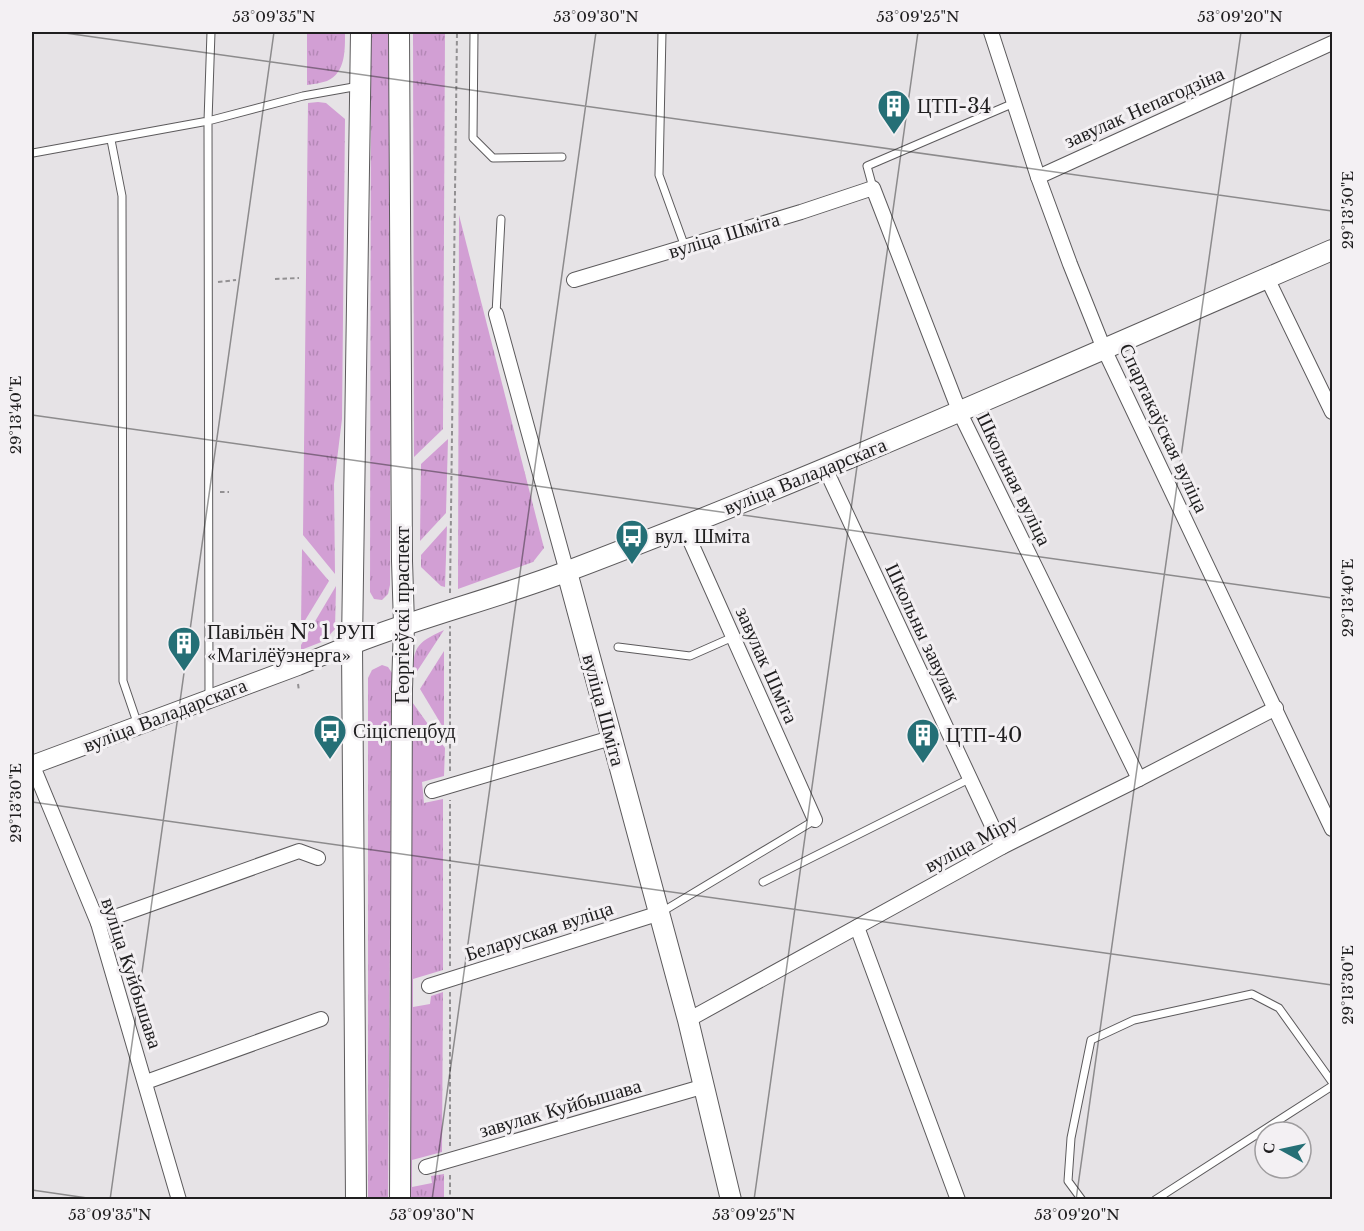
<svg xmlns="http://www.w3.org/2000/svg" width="1364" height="1231" font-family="'Libre Baskerville',serif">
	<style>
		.grass { fill: url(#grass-tufts) }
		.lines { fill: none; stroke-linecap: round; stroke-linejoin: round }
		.service-casing { stroke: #5c5a5c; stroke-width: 9 }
		.minor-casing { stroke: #5c5a5c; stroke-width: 16 }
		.tertiary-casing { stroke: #5c5a5c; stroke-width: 20 }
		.secondary-casing { stroke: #5c5a5c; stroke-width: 22 }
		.path { stroke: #929092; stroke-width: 2; stroke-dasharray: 4.5 3; stroke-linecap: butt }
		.service { stroke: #fff; stroke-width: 7 }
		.minor { stroke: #fff; stroke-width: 14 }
		.tertiary { stroke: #fff; stroke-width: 18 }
		.secondary { stroke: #fff; stroke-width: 20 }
		.ticks { fill: none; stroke: #1f1e1f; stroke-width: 1.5; stroke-opacity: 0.45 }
		.labels { text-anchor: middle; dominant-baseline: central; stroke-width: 6; stroke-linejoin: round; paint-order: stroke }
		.poi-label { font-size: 20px; fill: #1f1e1f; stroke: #f3f0f3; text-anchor: start }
		.street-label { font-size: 20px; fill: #1f1e1f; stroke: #f3f0f3 }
		.neatline { fill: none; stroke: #1f1e1f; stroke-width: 2 }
		.ticks-label { font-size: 15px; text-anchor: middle; fill: #1f1e1f }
	</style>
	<defs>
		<pattern id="grass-tufts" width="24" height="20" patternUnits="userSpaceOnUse" patternTransform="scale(1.5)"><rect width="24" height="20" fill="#d29fd4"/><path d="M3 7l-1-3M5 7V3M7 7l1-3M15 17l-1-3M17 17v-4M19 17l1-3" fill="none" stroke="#b488b6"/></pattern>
	</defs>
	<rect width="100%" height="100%" fill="#e6e3e6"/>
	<!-- grass -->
	<g class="grass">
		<path d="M307,32H345C345,49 346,73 327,81C321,83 314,84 307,85Z"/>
		<path d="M371,32H391L390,585L388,594L382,600L374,599L370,592Z"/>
		<path d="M413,32H445L443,429L414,457Z"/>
		<path d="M318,102L326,103L345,119L342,419L334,484L335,574L303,535L308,103Z"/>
		<path d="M459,215L544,548L533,562L458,589Z"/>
		<path d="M448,439L446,513L420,541L421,464Z"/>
		<path d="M447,526L445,587L441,586L421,567V555Z"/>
		<path d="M302,549L329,581L301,627Z"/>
		<path d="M336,586L335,629L324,641L301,650V645Z"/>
		<path d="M444,630L412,679C414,647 414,644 444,630Z"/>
		<path d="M444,651V729L420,689Z"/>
		<path d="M382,665L388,667L392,673L388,1199L368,1200V678L372,670Z"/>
		<path d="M410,699L445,748L444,776L422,782L424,803L443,799V970L413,979V1007L430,1004L431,996L443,992L442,1152L412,1160V1187L432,1183L431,1176L444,1174V1199L408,1200Z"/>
	</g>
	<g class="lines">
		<defs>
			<g id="service">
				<path d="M474,32L473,138L493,158L562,157"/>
				<path d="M662,32L659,175L685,247"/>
				<path d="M111,140L122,196L123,681L138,725"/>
				<path d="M33,153L208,121L211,32"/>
				<path d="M873,188L867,166L1014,103"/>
				<path d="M496,314L501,219"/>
				<path d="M618,647L690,656L733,637"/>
				<path d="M209,698L208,121L303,96L359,86"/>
				<path d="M763,882L969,779"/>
				<path d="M660,913L815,820"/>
				<path d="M1082,1200L1068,1181L1071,1138L1091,1040L1134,1020L1252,994L1279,1008L1332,1082"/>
				<path d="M1155,1200L1332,1086"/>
			</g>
			<g id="minor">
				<path d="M991,32L1038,177L1070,264L1104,349L1332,829"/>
				<path d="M1038,177L1332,43"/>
				<path d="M1267,278L1332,412"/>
				<path d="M574,280L801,212L873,188L960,413L1139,779"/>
				<path d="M496,314L567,572"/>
				<path d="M825,468L1002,847"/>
				<path d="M683,525L815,820"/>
				<path d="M32,764L98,923L179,1200"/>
				<path d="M432,791L611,738"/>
				<path d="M98,923L299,851L318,858"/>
				<path d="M857,927L958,1200"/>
				<path d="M429,986L660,913"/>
				<path d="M688,1020L1002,847L1139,779L1276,708"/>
				<path d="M146,1082L321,1019"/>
				<path d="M426,1167L705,1086"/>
			</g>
			<path id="tertiary" d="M32,765L298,666L352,644"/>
			<g id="secondary">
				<path d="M399,32L402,561L404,624L402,689L400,1200"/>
				<path d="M567,572L688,1020L731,1200"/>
				<path d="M352,644C423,616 497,598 568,571C827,473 1079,359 1332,250"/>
				<path d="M356,1200L352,644L361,32"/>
			</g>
		</defs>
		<!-- service casing -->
		<use href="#service" class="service-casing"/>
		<!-- minor casing -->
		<use href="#minor" class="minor-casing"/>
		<!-- tertiary casing -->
		<use href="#tertiary" class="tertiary-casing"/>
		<!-- secondary casing -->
		<use href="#secondary" class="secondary-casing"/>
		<!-- path -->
		<g class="path">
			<path d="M275,279L299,278"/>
			<path d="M218,282L236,280"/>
			<path d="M220,492H229"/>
			<path d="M450,593L457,32"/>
			<path d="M298,684L299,691"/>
			<path d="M450,771V626"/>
			<path d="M450,966V800"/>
			<path d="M450,992V1146"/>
			<path d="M450,1175V1200"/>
		</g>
		<!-- service -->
		<use href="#service" class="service"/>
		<!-- minor -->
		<use href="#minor" class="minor"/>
		<!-- tertiary -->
		<use href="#tertiary" class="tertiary"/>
		<!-- secondary -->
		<use href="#secondary" class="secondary"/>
	</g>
	<!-- ticks -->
	<path class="ticks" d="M58,32L1332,211M32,415L1332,598M32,802L1332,985M32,1190L101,1200M110,1200L274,32M432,1200L596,32M754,1200L918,32M1076,1200L1241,32"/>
	<!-- icons -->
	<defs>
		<symbol id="building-pin" viewBox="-11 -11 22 30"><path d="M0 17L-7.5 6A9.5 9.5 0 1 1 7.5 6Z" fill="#256f76" stroke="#f3f0f3"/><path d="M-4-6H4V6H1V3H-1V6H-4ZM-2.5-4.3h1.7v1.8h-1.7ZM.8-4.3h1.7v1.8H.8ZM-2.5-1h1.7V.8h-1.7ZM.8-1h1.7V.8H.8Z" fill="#fff"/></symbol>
		<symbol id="bus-pin" viewBox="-11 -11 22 30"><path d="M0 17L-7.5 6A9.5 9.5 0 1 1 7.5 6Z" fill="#256f76" stroke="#f3f0f3"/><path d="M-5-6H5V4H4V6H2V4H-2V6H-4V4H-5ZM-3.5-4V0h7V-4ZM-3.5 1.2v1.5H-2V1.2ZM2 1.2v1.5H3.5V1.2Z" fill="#fff"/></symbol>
	</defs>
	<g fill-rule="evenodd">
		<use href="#building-pin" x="875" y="87" width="38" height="52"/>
		<use href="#bus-pin" x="613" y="517" width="38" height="52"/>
		<use href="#building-pin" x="165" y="624" width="38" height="52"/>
		<use href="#bus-pin" x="311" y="712" width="38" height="52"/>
		<use href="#building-pin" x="904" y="716" width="38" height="52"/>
	</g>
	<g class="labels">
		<!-- poi labels -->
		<g class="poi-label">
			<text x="917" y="106">ЦТП-34</text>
			<text x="655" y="536">вул. Шміта</text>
			<text x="207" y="632">Павільён № 1 РУП<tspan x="207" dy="23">«Магілёўэнерга»</tspan></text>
			<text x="353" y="731">Сіціспецбуд</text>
			<text x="946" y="735">ЦТП-40</text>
		</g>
		<!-- street labels -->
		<g class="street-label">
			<text transform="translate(1144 107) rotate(-24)">завулак Непагодзіна</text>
			<text transform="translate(724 235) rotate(-17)">вуліца Шміта</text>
			<text transform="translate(1164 428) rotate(65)">Спартакаўская вуліца</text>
			<text transform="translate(805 476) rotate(-22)">вуліца Валадарскага</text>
			<text transform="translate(1014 479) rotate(64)">Школьная вуліца</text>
			<text transform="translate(402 615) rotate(-90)">Георгіеўскі праспект</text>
			<text transform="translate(923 633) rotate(65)">Школьны завулак</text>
			<text transform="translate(767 665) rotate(66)">завулак Шміта</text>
			<text transform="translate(604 710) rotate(75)">вуліца Шміта</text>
			<text transform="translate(165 715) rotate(-21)">вуліца Валадарскага</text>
			<text transform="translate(971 843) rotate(-28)">вуліца Міру</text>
			<text transform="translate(539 931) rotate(-18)">Беларуская вуліца</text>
			<text transform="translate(132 973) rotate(72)">вуліца Куйбышава</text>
			<text transform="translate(560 1108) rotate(-16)">завулак Куйбышава</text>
		</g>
	</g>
	<!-- border -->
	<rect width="1364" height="1231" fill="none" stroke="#f3f0f3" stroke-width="66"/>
	<!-- north arrow -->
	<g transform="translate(1283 1150) rotate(278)"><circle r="28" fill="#f3f0f3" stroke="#9e9c9e" stroke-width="1.5"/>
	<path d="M0-4.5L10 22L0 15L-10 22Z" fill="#256f76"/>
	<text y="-9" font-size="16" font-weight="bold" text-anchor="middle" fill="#1f1e1f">С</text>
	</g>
	<rect x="33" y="33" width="1298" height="1165" class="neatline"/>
	<g class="ticks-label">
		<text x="274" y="22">53°09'35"N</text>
		<text x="596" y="22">53°09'30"N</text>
		<text x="918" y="22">53°09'25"N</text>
		<text x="1240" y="22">53°09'20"N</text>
		<text transform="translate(1348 210) rotate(-90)" y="5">29°13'50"E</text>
		<text transform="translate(16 415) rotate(-90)" y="5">29°13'40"E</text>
		<text transform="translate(1348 598) rotate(-90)" y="5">29°13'40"E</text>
		<text transform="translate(16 803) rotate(-90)" y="5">29°13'30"E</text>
		<text transform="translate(1348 985) rotate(-90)" y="5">29°13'30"E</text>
		<text x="110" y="1220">53°09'35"N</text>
		<text x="432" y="1220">53°09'30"N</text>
		<text x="754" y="1220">53°09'25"N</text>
		<text x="1077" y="1220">53°09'20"N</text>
	</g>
</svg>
